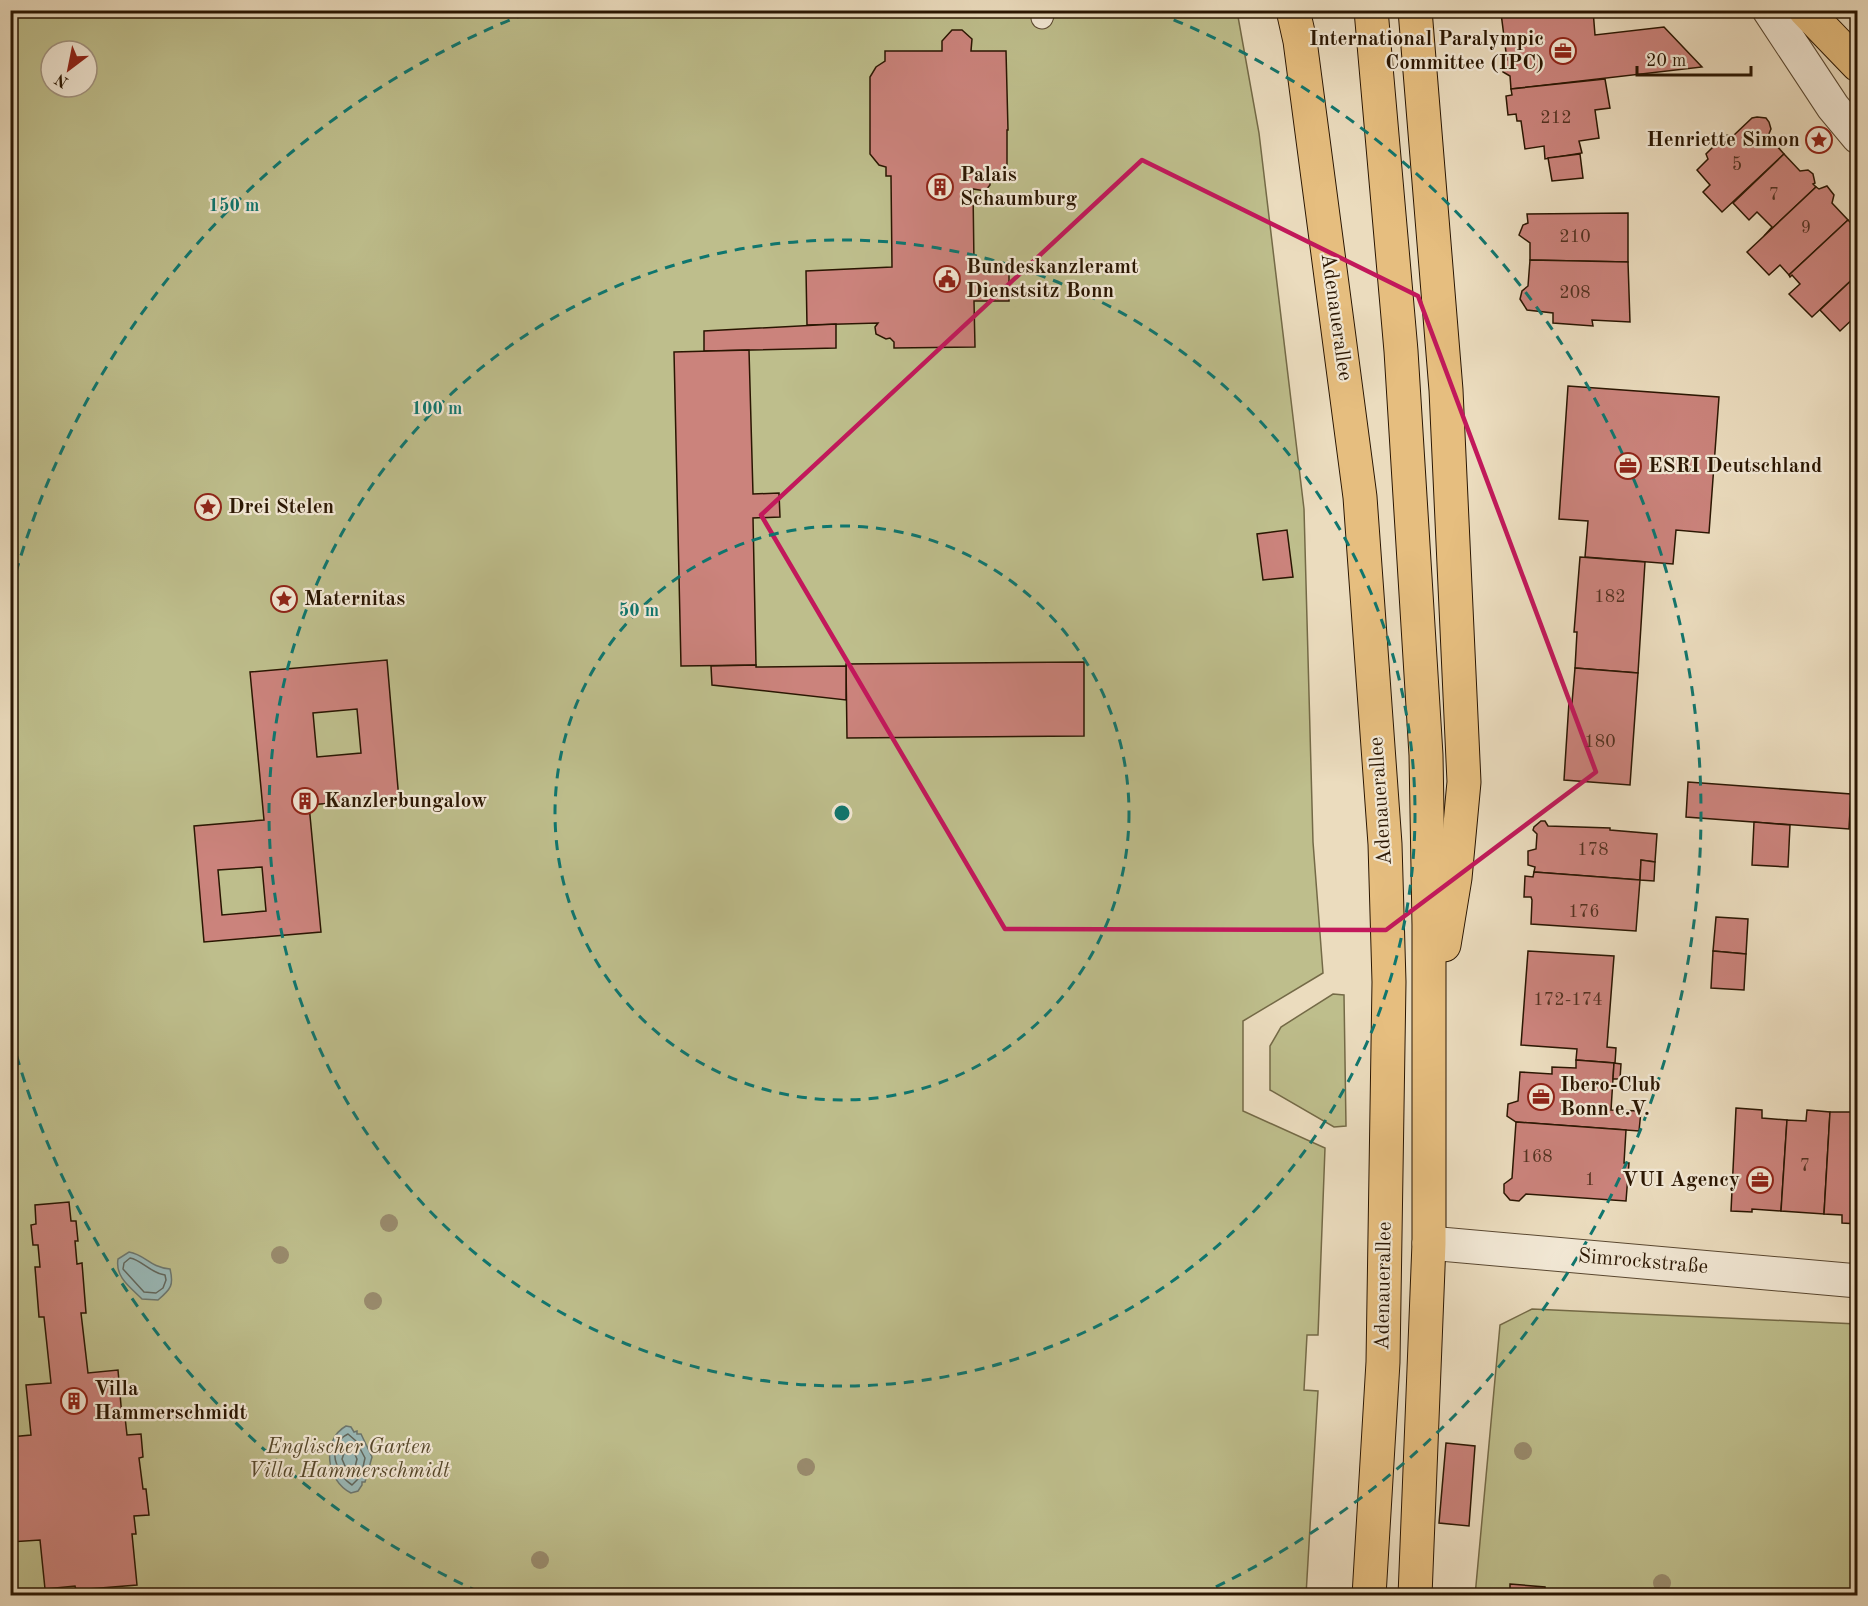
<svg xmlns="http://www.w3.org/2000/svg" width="1868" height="1606" font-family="'Old Standard TT',serif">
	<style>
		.green { fill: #bebe8c; stroke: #746a47; stroke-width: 1.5; fill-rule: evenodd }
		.water { fill: #9abab9; stroke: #6d7870; stroke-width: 1.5 }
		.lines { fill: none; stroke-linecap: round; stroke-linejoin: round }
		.shore { stroke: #62685e; stroke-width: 1.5 }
		.building { fill: #cb837c; stroke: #2a1602; stroke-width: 1.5; fill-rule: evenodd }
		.lane-casing { stroke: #5a4831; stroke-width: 23 }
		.street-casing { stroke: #5a4831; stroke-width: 35 }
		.primary-casing { stroke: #2a1602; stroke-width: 35 }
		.lane { stroke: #f2e8d5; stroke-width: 21 }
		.street { stroke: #f2e8d5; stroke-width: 33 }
		.primary { stroke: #e6be7f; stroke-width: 33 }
		.tree { fill: #998b6d }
		.marked { fill: none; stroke: #c2185b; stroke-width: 4.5; stroke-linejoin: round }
		.ring { fill: none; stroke: #0f766e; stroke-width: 3; stroke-dasharray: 10 8 }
		.labels { text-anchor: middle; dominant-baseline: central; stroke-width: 4.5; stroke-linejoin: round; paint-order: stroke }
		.number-label { font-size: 18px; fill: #523120 }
		.poi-label { font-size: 21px; font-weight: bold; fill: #2a1602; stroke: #f2e8d5; text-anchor: start }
		.street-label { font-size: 21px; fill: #2a1602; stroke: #f2e8d5 }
		.park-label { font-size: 21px; font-style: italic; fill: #56482b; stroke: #f2e8d5 }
		.centre { fill: #0f766e; stroke: #f2e8d5; stroke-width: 3 }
		.ring-label { font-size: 18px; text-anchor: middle; font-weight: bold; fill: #0f766e; stroke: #f2e8d5; stroke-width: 4.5; stroke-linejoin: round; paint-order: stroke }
	</style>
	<rect width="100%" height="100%" fill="#ebdcbe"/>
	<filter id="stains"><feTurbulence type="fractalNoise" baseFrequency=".00333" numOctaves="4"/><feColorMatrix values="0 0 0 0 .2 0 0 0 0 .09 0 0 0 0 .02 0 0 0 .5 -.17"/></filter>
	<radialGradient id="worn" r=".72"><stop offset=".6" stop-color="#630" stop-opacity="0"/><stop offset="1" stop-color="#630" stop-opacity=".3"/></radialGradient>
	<!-- green -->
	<g class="green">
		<path d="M11,11H1237L1259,133L1304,509L1313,842L1323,973L1243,1021V1111L1325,1148L1318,1335H1307L1304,1390L1318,1391L1306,1595L11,1596ZM51,51H87V87H51Z"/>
		<path d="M1333,994L1344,995L1346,1126L1334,1127L1270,1090V1046L1281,1027Z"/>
		<path d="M1532,1309L1857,1324V1595L1475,1596L1500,1325Z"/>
	</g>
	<!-- water -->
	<g class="water">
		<path d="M129,1252C146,1255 149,1267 170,1269C174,1285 171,1289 158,1300L142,1299C130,1287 115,1277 118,1259Z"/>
		<path d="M346,1426L351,1427L354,1432L357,1431V1434H361L372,1457L365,1482H362V1485L358,1491L351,1493C326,1481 321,1440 346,1426Z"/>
	</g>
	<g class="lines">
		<!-- shore -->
		<g class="shore">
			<path d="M130,1258C142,1260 150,1273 165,1275L166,1280L163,1288L156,1293L144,1292L123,1269L124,1263Z"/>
			<path d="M348,1434L356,1441L365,1458L361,1476L352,1485C336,1475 325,1445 348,1434Z"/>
			<path d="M347,1445L351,1446L357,1459L354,1471L351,1474L348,1473L342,1459Z"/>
		</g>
	</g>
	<!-- building -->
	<g class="building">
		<path d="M1518,10H1593L1595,35L1664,27L1702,67L1511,89L1510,76L1503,72L1502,64L1507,60L1501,13Z"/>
		<path d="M952,30H962L972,39L971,51H1006L1008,130H1007V173H987V174L990,176V185L985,191L973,189L974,264L1009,263V301H974L975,347L894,348V342L890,338L886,339L876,334L875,327L878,323L807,325L806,271L892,267L891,176H886V167L879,165L870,154V77L876,67L885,61V51H942V41Z"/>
		<path d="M1605,79L1610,108L1595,110L1599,138L1579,141L1582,153L1545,159L1544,146L1525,149L1521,121H1517L1516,114L1508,115L1506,96L1512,95L1511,89Z"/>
		<path d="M1757,117L1766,118L1769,122L1771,129L1768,136L1784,154L1722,212L1703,192L1710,185L1697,170L1708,159L1706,154L1725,135L1733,136L1752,118Z"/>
		<path d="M1580,154L1583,178L1552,181L1548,158Z"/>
		<path d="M1784,154L1800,171L1808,170L1813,174L1815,183L1813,184L1816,187L1764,236L1772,227L1757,212L1749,220L1733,203Z"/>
		<path d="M1827,186L1834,195L1832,203L1848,220L1789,275L1780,265L1769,275L1747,252L1816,187L1819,189Z"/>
		<path d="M1628,213V262L1530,260V243L1519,235L1523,225L1528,223L1527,214Z"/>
		<path d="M1848,220L1858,230V274L1812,317L1789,294L1800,284L1792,275L1790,277L1789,275Z"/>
		<path d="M1530,260L1628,262L1630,322L1592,320L1593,326L1553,323V313L1527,310L1520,299L1522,291L1528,286Z"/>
		<path d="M1858,274V314L1840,331L1820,310Z"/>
		<path d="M836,324V348L704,351V331Z"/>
		<path d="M749,350L753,494L779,493L780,517L753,518L756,665L681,666L674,352Z"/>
		<path d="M1568,386L1719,397L1709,533L1676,530L1673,564L1585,557L1588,521L1559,519Z"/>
		<path d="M1287,530L1293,577L1263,580L1257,534Z"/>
		<path d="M1580,557L1645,562L1638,673L1575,668L1577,632H1574Z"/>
		<path d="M387,660L399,800L367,803V800L309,805L321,932L204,942L194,826L264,820L250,672ZM357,709L361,753L317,757L313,713ZM262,867L266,911L222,915L218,870Z"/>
		<path d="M1084,662V736L847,738L846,664Z"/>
		<path d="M756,665V667L846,666V700L712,685L711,666Z"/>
		<path d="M1575,668L1638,673L1630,785L1564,780L1569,702L1572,703Z"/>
		<path d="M1688,782L1851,794L1849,829L1686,817Z"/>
		<path d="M1541,821H1545L1548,826L1610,828V830L1657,834L1655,862L1641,860L1640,880L1534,872L1535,867L1528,865V851L1536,849L1537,834L1533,830L1534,827Z"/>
		<path d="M1754,822L1790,825L1788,867L1752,865Z"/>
		<path d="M1641,860L1655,862L1654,881L1640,880Z"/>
		<path d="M1534,872L1640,880L1636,931L1531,924L1532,900L1531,897H1524L1525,876L1533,877Z"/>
		<path d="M1716,917L1748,919L1746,954L1713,951Z"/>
		<path d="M1528,951L1614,956L1607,1047L1616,1048L1615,1063L1576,1060L1577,1049L1521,1045Z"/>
		<path d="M1713,951L1746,954L1744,990L1711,988Z"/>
		<path d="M1576,1060L1614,1063L1611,1110L1641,1111L1639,1131L1516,1122L1507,1116L1508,1104L1518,1101L1520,1072L1552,1074V1067L1576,1068Z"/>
		<path d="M1614,1063L1621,1064L1620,1079H1613Z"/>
		<path d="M1736,1108L1762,1110V1118L1787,1120L1781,1211L1752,1209V1212L1731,1211Z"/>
		<path d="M1807,1110L1830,1112L1824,1214L1781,1211L1787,1120L1806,1121Z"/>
		<path d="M1830,1112H1855L1852,1147H1858V1224L1842,1223V1215L1824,1214Z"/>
		<path d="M1516,1122L1626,1130L1624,1163H1629L1626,1201L1526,1194L1519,1201L1510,1200L1504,1193V1184L1512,1178Z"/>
		<path d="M69,1202L71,1221H76L78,1241H75L77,1264L82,1263L86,1313H81L88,1373L118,1370L122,1417H125L127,1435L141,1434L143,1457L139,1458L143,1489H146L149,1515L134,1516L136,1534H132L137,1585L76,1590L75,1586L45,1589L40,1540L10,1542V1437L31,1435L26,1385L51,1383L44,1317H39L35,1267H40L38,1245H33L31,1225L36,1224L35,1205Z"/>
		<path d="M1446,1443L1475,1446L1469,1526L1439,1523Z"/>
		<path d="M1510,1584L1545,1587V1593L1571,1596H1483L1484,1589L1510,1591Z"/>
	</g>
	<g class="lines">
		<defs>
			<path id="lane" d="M1042,18L1045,10"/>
			<g id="street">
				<path d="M1769,10L1833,107L1858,137"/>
				<path d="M1429,1243L1858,1281"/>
			</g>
			<g id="primary">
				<path d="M1293,10L1300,41L1360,497L1385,844L1389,982L1383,1362L1369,1596"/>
				<path d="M1371,10L1401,351L1426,755L1429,925V1243L1415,1596"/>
				<path d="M1415,10L1446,390L1464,782L1455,878L1444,945"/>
				<path d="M1805,10L1858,65"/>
			</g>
		</defs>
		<!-- lane casing -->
		<use href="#lane" class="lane-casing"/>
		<!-- street casing -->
		<use href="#street" class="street-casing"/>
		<!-- primary casing -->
		<use href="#primary" class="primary-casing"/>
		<!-- lane -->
		<use href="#lane" class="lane"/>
		<!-- street -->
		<use href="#street" class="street"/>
		<!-- primary -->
		<use href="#primary" class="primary"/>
	</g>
	<!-- trees -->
	<g class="tree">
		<circle cx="389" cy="1223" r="9"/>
		<circle cx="280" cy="1255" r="9"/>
		<circle cx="373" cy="1301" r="9"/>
		<circle cx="1523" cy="1451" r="9"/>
		<circle cx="806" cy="1467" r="9"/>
		<circle cx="540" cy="1560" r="9"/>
		<circle cx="1662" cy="1583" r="9"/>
	</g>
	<!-- marked area -->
	<path class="marked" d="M1142,160L1418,296L1596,772L1386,930L1005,929L761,515Z"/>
	<!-- distance rings -->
	<g class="ring">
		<circle cx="842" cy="813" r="287"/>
		<circle cx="842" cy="813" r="573"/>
		<path d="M479 1592A860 860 0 0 1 11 1036M11 590A860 860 0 0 1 527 13M1157 13A860 860 0 0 1 1205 1592"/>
	</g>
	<!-- icons -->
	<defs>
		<symbol id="office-ring" viewBox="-11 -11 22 22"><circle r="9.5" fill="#f2e8d5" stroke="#8f2418" stroke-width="1.5"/><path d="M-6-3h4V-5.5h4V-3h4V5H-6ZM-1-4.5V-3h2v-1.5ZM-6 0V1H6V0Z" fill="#8f2418"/></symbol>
		<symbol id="sight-ring" viewBox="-11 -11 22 22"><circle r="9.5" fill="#f2e8d5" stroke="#8f2418" stroke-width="1.5"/><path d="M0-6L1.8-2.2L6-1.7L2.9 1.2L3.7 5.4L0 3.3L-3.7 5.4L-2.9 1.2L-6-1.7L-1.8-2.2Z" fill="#8f2418"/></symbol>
		<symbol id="building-ring" viewBox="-11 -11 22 22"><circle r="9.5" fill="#f2e8d5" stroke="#8f2418" stroke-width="1.5"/><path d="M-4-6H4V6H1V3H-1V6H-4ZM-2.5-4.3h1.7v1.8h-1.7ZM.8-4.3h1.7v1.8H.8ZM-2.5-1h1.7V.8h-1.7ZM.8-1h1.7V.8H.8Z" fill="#8f2418"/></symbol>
		<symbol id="civic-ring" viewBox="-11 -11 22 22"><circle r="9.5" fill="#f2e8d5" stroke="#8f2418" stroke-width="1.5"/><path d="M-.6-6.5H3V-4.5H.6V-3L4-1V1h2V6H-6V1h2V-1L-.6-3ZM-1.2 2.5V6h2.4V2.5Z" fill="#8f2418"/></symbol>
	</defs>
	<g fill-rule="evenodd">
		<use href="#office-ring" x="1548" y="36" width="30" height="30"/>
		<use href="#sight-ring" x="1804" y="125" width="30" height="30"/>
		<use href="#building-ring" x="925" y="172" width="30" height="30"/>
		<use href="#civic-ring" x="932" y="264" width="30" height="30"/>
		<use href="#office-ring" x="1613" y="451" width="30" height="30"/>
		<use href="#sight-ring" x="193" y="492" width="30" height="30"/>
		<use href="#sight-ring" x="269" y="584" width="30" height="30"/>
		<use href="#building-ring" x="290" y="786" width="30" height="30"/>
		<use href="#office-ring" x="1526" y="1082" width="30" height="30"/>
		<use href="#office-ring" x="1745" y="1165" width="30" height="30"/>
		<use href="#building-ring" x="59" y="1386" width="30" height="30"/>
	</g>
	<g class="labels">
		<!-- number labels -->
		<g class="number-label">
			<text x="1556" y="118">212</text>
			<text x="1737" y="165">5</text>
			<text x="1774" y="195">7</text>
			<text x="1806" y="228">9</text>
			<text x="1575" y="237">210</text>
			<text x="1575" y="293">208</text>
			<text x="1610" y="597">182</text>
			<text x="1600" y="742">180</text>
			<text x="1593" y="850">178</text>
			<text x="1584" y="912">176</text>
			<text x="1568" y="1000">172-174</text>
			<text x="1537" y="1157">168</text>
			<text x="1805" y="1166">7</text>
			<text x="1590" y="1180">1</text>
		</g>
		<!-- poi labels -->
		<g class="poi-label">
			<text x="1544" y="39" text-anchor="end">International Paralympic<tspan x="1544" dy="24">Committee (IPC)</tspan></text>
			<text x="1800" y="140" text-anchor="end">Henriette Simon</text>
			<text x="960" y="175">Palais<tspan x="960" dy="24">Schaumburg</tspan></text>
			<text x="966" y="267">Bundeskanzleramt<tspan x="966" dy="24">Dienstsitz Bonn</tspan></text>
			<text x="1648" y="466">ESRI Deutschland</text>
			<text x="228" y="507">Drei Stelen</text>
			<text x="304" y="599">Maternitas</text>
			<text x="324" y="801">Kanzlerbungalow</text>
			<text x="1560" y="1085">Ibero-Club<tspan x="1560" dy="24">Bonn e.V.</tspan></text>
			<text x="1740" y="1180" text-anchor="end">VUI Agency</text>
			<text x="94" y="1389">Villa<tspan x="94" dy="24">Hammerschmidt</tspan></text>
		</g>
		<!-- street labels -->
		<g class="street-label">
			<text transform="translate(1336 317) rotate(82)">Adenauerallee</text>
			<text transform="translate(1381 801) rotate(-94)">Adenauerallee</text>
			<text transform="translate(1643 1262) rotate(5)">Simrockstraße</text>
			<text transform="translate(1384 1286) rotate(-89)">Adenauerallee</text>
		</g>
		<!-- park labels -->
		<g class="park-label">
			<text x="349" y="1447">Englischer Garten<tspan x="349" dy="24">Villa Hammerschmidt</tspan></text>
		</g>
	</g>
	<circle cx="842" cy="813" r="9" class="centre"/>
	<g class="ring-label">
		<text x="234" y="211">150 m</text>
		<text x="437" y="414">100 m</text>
		<text x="639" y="616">50 m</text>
	</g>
	<!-- margin -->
	<rect width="1868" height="1606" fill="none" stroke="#ebdcbe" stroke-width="36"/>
	<rect x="12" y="12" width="1844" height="1582" fill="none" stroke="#2a1602" stroke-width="3"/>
	<rect x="18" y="18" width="1832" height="1570" fill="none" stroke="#2a1602" stroke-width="1.5"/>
	<!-- north arrow -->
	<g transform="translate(69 69) rotate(212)"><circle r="28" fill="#f2e8d5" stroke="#a29481" stroke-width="1.5"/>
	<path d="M0-4.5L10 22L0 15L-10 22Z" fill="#8f2418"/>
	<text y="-9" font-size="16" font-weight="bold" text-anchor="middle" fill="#2a1602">N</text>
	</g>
	<!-- scale -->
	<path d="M1637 66v9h114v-9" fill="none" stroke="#2a1602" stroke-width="3"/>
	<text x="1646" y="66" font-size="18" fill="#2a1602" stroke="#f2e8d5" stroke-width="4.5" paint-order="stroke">20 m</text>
	<rect width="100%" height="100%" filter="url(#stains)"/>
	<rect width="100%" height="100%" fill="url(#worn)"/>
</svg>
